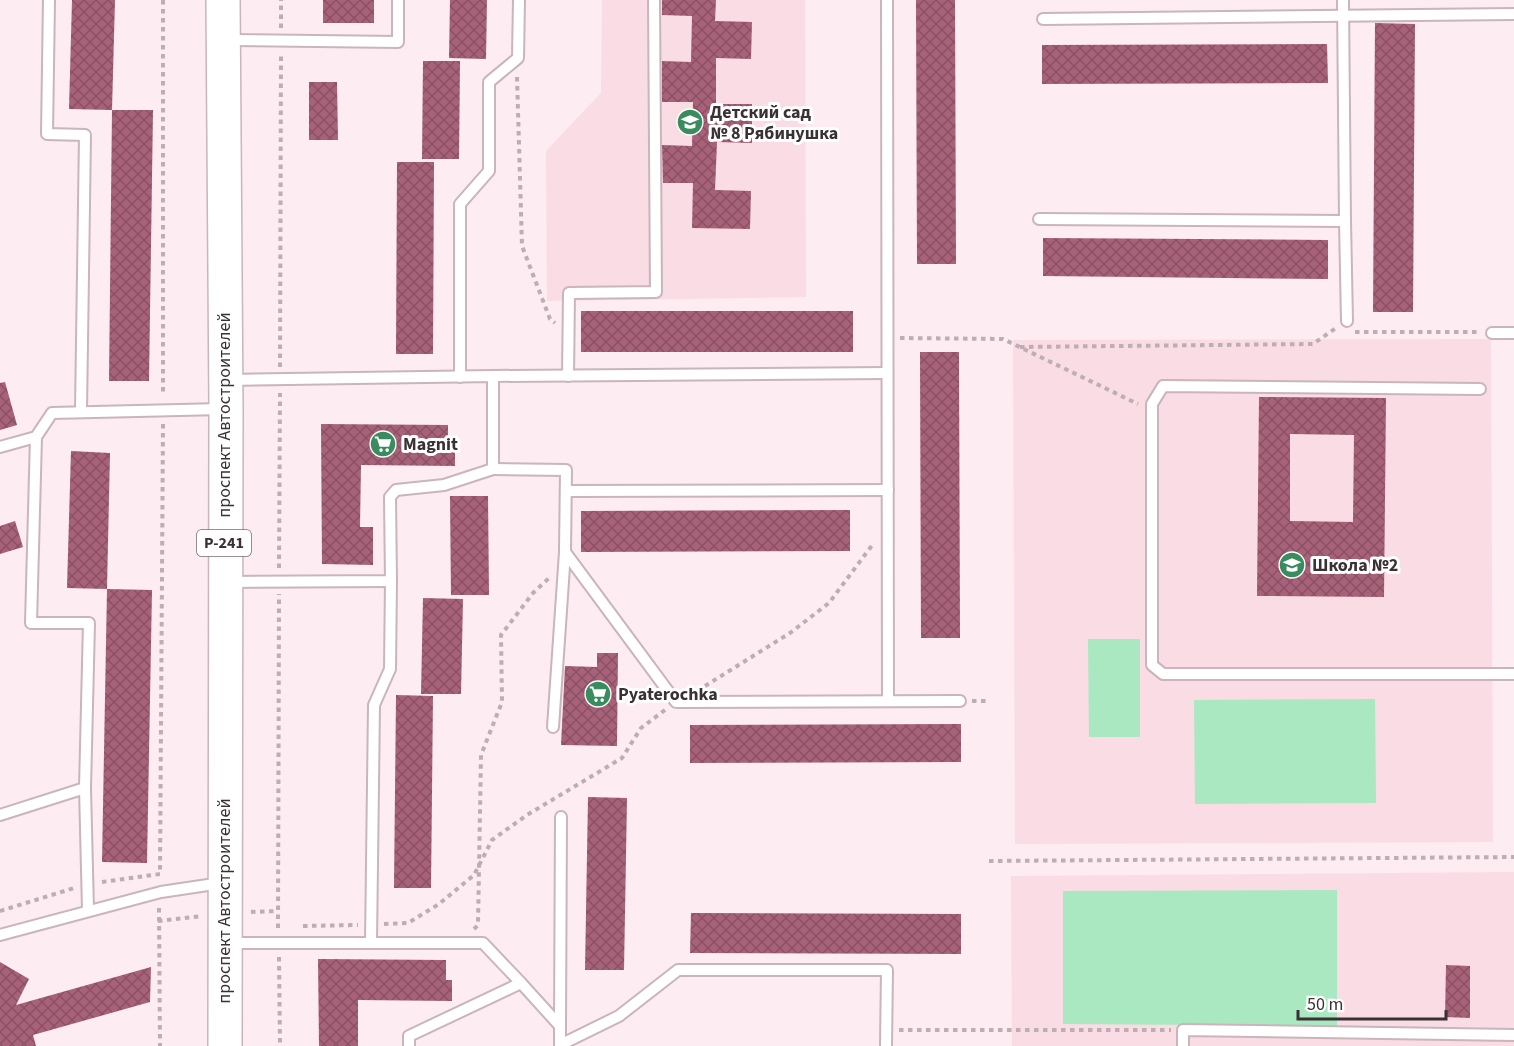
<svg xmlns="http://www.w3.org/2000/svg" width="1514" height="1046" font-family="'Source Sans 3',sans-serif">
	<style>
		.built { fill: #f9dce4 }
		.pitch { fill: #aae8c1 }
		.building { fill: url(#building-cross-hatch); fill-rule: evenodd }
		.lines { fill: none; stroke-linecap: round; stroke-linejoin: round }
		.service-casing { stroke: #c9b5bb; stroke-width: 14 }
		.trunk-casing { stroke: #c9b5bb; stroke-width: 36 }
		.path { stroke: #bcaeb2; stroke-width: 4; stroke-dasharray: 4.5 4.5; stroke-linecap: butt }
		.service { stroke: #fff; stroke-width: 10 }
		.trunk { stroke: #fff; stroke-width: 33 }
		.labels { text-anchor: middle; dominant-baseline: central; stroke-width: 6; stroke-linejoin: round; paint-order: stroke }
		.shield { fill: #fefefe; stroke: #746e71; stroke-width: 1.5 }
		.shield-label { font-size: 16px; font-weight: bold; fill: #393134 }
		.poi-label { font-size: 18px; font-weight: bold; fill: #393134; stroke: #fefefe; text-anchor: start }
		.street-label { font-size: 18px; fill: #393134; stroke: #fefefe }
	</style>
	<defs>
		<pattern id="building-cross-hatch" width="8" height="8" patternUnits="userSpaceOnUse" patternTransform="scale(1.5)"><rect width="8" height="8" fill="#a76178"/><path d="M0 0l8 8M0 8l8-8" fill="none" stroke="#895163"/></pattern>
	</defs>
	<rect width="100%" height="100%" fill="#fdecf1"/>
	<!-- built -->
	<g class="built">
		<path d="M602,0H805L806,297L547,301L546,151L601,93Z"/>
		<path d="M1491,339L1493,842L1015,844L1013,340Z"/>
		<path d="M1514,872V1046H1012L1011,876Z"/>
	</g>
	<!-- pitch -->
	<g class="pitch">
		<path d="M1088,639H1140V737H1089Z"/>
		<path d="M1375,699L1376,803L1195,804L1194,700Z"/>
		<path d="M1337,890V1026L1063,1024V891Z"/>
	</g>
	<!-- building -->
	<g class="building">
		<path d="M72,0H115L112,110L69,109Z"/>
		<rect x="323" y="0" width="51" height="23"/>
		<path d="M450,0H487L486,59L449,58Z"/>
		<path d="M662,0H716L715,21L752,22L751,59L716,58V104H752V143L717,142L715,190L751,191L750,229L692,228L693,183H663L662,145L692,146L693,102H662V61L691,62L692,16L662,15Z"/>
		<path d="M916,0H955L956,264H917Z"/>
		<path d="M1375,23L1415,24L1413,312H1373Z"/>
		<path d="M1327,44L1328,83L1042,84V45Z"/>
		<path d="M423,61H460L459,159H422Z"/>
		<path d="M309,82H337L338,140H309Z"/>
		<path d="M112,110H153L149,381H109Z"/>
		<path d="M397,162H434L433,354H396Z"/>
		<path d="M1043,238L1328,240V279L1043,276Z"/>
		<rect x="581" y="311" width="272" height="41"/>
		<path d="M920,352H959L960,638H921Z"/>
		<path d="M5,382L17,425L0,430V383Z"/>
		<path d="M1259,397L1386,398L1384,597L1257,596ZM1290,434L1354,435L1353,522L1290,521Z"/>
		<path d="M321,424L448,425V445L455,446V466L361,465L360,527H373V565L322,564Z"/>
		<path d="M71,451L110,453L107,589L67,588Z"/>
		<path d="M450,496H488L489,595H451Z"/>
		<path d="M850,510V551L581,552V511Z"/>
		<path d="M15,521L23,547L0,554V526Z"/>
		<path d="M107,589L152,590L147,863L102,862Z"/>
		<path d="M423,598L463,599L461,694H421Z"/>
		<path d="M597,653H618L617,746L561,745L565,666L597,667Z"/>
		<path d="M396,695L433,696L431,888H394Z"/>
		<path d="M961,724V762L690,763V725Z"/>
		<path d="M588,797L627,798L624,970H585Z"/>
		<path d="M691,913L961,914V954L690,953Z"/>
		<path d="M318,959L446,960V980H452V1001L358,1000V1046H319Z"/>
		<path d="M0,962L29,979L16,1005L151,967L150,1002L33,1035L36,1046H0Z"/>
		<path d="M1446,965L1470,966V1018L1445,1017Z"/>
	</g>
	<g class="lines">
		<defs>
			<g id="service">
				<path d="M49,0L47,134L85,135L81,411"/>
				<path d="M887,0L888,701"/>
				<path d="M1343,0L1345,221"/>
				<path d="M1043,19L1514,14"/>
				<path d="M227,40L398,42V0"/>
				<path d="M1039,219L1345,221L1347,321"/>
				<path d="M1492,333H1514"/>
				<path d="M493,376L887,373"/>
				<path d="M568,376L569,293L656,292L654,0"/>
				<path d="M460,377V204L489,171V82L518,58L519,0"/>
				<path d="M1480,389L1163,386L1152,404V665L1163,674H1514"/>
				<path d="M36,437L31,623H89L85,788L88,910"/>
				<path d="M0,447L36,437L52,413L222,409"/>
				<path d="M493,469L566,470L565,552L676,702L960,701"/>
				<path d="M566,491L888,490"/>
				<path d="M228,582L391,581L390,497L396,490L444,485L493,469V376L228,380"/>
				<path d="M553,727L565,552"/>
				<path d="M0,815L85,788"/>
				<path d="M0,935L161,892L221,883"/>
				<path d="M228,943H483L521,983"/>
				<path d="M371,943L374,705L390,669L391,581"/>
				<path d="M560,1026L561,817"/>
				<path d="M560,1045L619,1016L678,970H887L886,1046"/>
				<path d="M409,1046V1036L521,983L560,1026V1046"/>
				<path d="M1183,1046V1030L1514,1035"/>
			</g>
			<path id="trunk" d="M223,0L226,409L225,1046"/>
		</defs>
		<!-- service casing -->
		<use href="#service" class="service-casing"/>
		<!-- trunk casing -->
		<use href="#trunk" class="trunk-casing"/>
		<!-- path -->
		<g class="path">
			<path d="M163,0V396"/>
			<path d="M281,28V0"/>
			<path d="M517,77L522,246L550,319L555,323"/>
			<path d="M1355,332H1479"/>
			<path d="M900,338L1003,339L1138,404"/>
			<path d="M1020,347L1313,344L1336,328"/>
			<path d="M280,367L281,54"/>
			<path d="M279,568L280,393"/>
			<path d="M705,686L790,633L829,603L873,544"/>
			<path d="M972,701H989"/>
			<path d="M989,861L1514,857"/>
			<path d="M102,882L160,874L163,424"/>
			<path d="M159,908L160,1046"/>
			<path d="M0,911L74,888"/>
			<path d="M251,912L278,911"/>
			<path d="M158,921L202,916"/>
			<path d="M384,924L408,923L439,904L474,875L492,840L527,815L622,758L641,728L665,710"/>
			<path d="M303,926L358,925"/>
			<path d="M278,928L279,594"/>
			<path d="M474,929L478,925L481,755L502,702L501,635L533,593L549,578"/>
			<path d="M279,957L280,1046"/>
			<path d="M899,1030H1171"/>
		</g>
		<!-- service -->
		<use href="#service" class="service"/>
		<!-- trunk -->
		<use href="#trunk" class="trunk"/>
	</g>
	<!-- icons -->
	<defs>
		<symbol id="school-disc" viewBox="-11 -11 22 22"><circle r="9.5" fill="#388c5e" stroke="#fefefe"/><path d="M0-5L7-2L0 1L-7-2ZM-4 1L0 2.5L4 1V4Q0 6-4 4Z" fill="#fff"/></symbol>
		<symbol id="supermarket-disc" viewBox="-11 -11 22 22"><circle r="9.5" fill="#388c5e" stroke="#fefefe"/><path d="M-6-5.5h2.5l.6 2H6L4.5 2H-2.5L-4.4-4H-6ZM-1.5 3.2a1.3 1.3 0 1 0 .1 0ZM3 3.2a1.3 1.3 0 1 0 .1 0Z" fill="#fff"/></symbol>
	</defs>
	<g fill-rule="evenodd">
		<use href="#school-disc" x="675" y="107" width="30" height="30"/>
		<use href="#supermarket-disc" x="368" y="429" width="30" height="30"/>
		<use href="#school-disc" x="1277" y="550" width="30" height="30"/>
		<use href="#supermarket-disc" x="583" y="679" width="30" height="30"/>
	</g>
	<g class="labels">
		<!-- shield labels -->
		<rect class="shield" x="197" y="530" width="54" height="26" rx="4.5"/>
		<g class="shield-label">
			<text x="224" y="543">Р-241</text>
		</g>
		<!-- poi labels -->
		<g class="poi-label">
			<text x="710" y="112">Детский сад<tspan x="710" dy="21">№ 8 Рябинушка</tspan></text>
			<text x="403" y="444">Magnit</text>
			<text x="1312" y="565">Школа №2</text>
			<text x="618" y="694">Pyaterochka</text>
		</g>
		<!-- street labels -->
		<g class="street-label">
			<text transform="translate(224 415) rotate(-90)">проспект Автостроителей</text>
			<text transform="translate(224 901) rotate(-90)">проспект Автостроителей</text>
		</g>
	</g>
	<!-- scale -->
	<path d="M1298 1010v9h148v-9" fill="none" stroke="#393134" stroke-width="3"/>
	<text x="1307" y="1010" font-size="18" fill="#393134" stroke="#fefefe" stroke-width="4.5" paint-order="stroke">50 m</text>
</svg>
